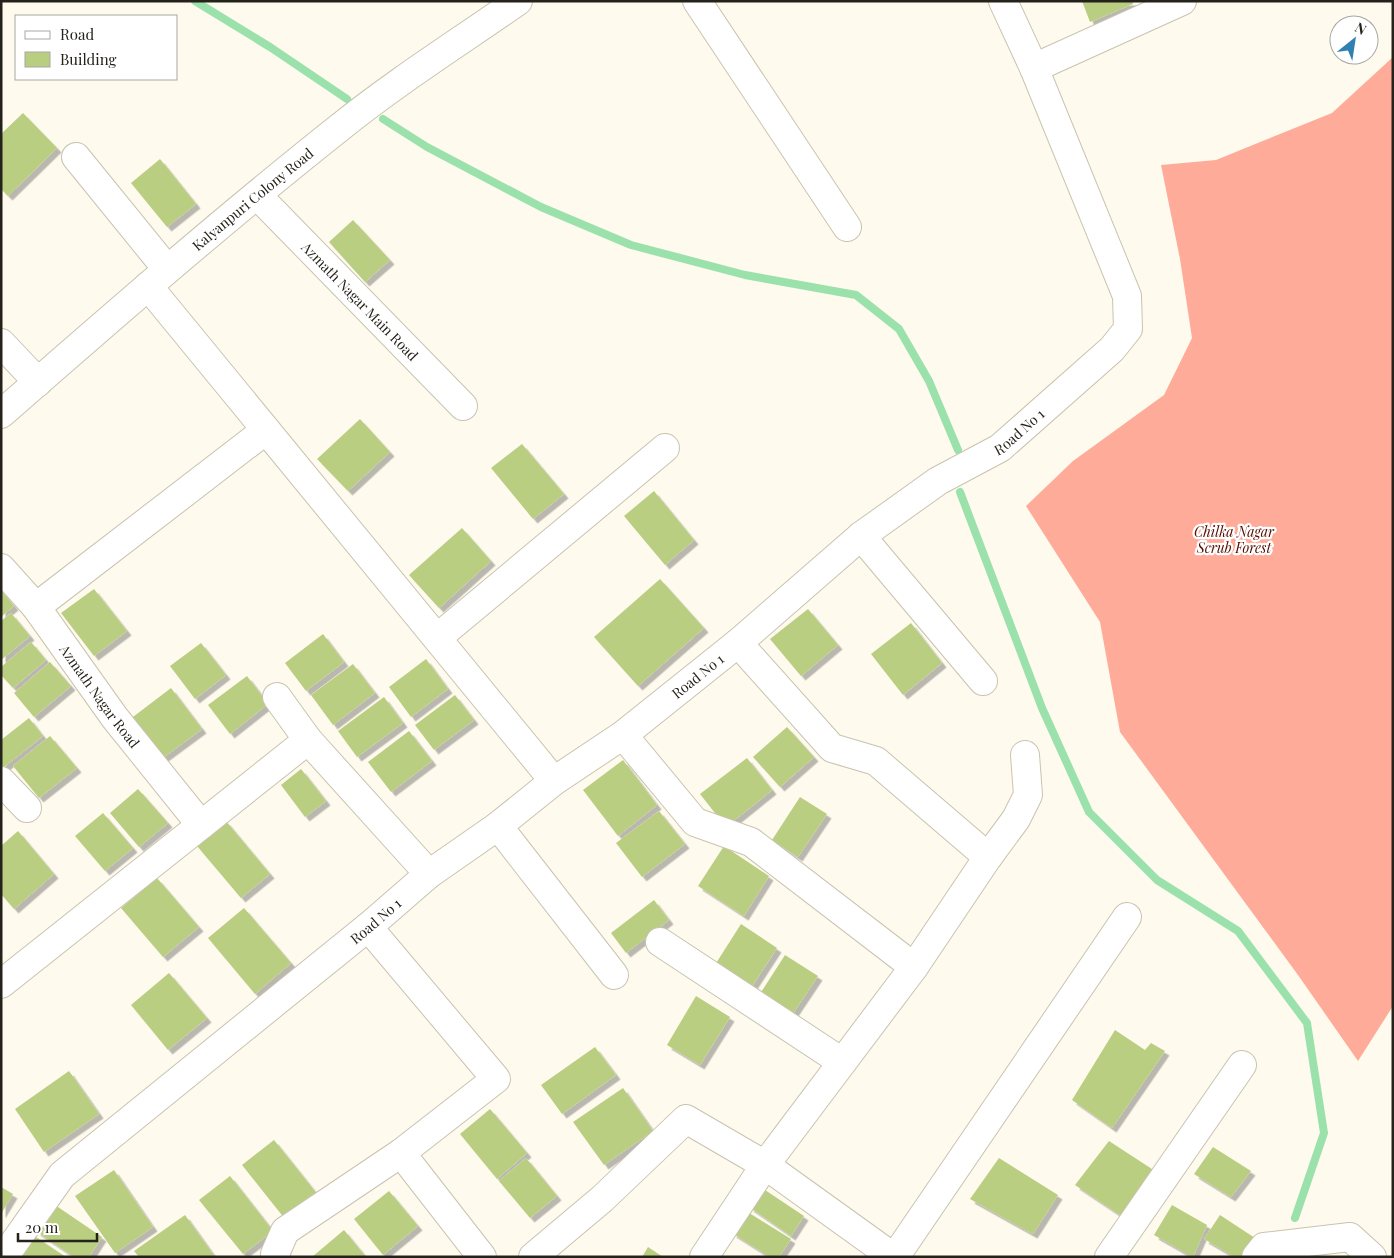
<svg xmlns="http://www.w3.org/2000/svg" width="1394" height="1258" font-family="'Playfair Display',serif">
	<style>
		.forest { fill: #ffab99 }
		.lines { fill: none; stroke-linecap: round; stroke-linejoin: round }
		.stream { stroke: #9be1ab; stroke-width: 8 }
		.building { fill: #b9ce81; filter: url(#shadow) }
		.street-casing { stroke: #c9c3af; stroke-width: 30 }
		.street { stroke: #fff; stroke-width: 28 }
		.labels { text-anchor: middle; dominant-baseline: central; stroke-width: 4.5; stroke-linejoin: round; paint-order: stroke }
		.street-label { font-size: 14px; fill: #25221b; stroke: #fff }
		.park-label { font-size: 14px; font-style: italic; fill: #560d02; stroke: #fff }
	</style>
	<defs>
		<filter id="shadow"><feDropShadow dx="4.5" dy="4.5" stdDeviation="0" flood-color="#0004"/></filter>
	</defs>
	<rect width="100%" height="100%" fill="#fefaee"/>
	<!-- forest -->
	<path class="forest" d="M1393,57V1006L1358,1061L1298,975L1120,732L1100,622L1026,506L1073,461L1164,395L1192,338L1180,259L1161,165L1216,160L1332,113Z"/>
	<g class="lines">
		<!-- stream -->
		<g class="stream">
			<path d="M195,1L270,47L347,99"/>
			<path d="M383,119L427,147L541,207L631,245L745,275L856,295L899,329L929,381L958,450"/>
			<path d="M960,492L1042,708L1089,812L1157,880L1238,931L1307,1023L1324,1133L1295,1218"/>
		</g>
	</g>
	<!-- building -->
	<g class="building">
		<path d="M1082,1H1132L1133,4L1090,22Z"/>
		<path d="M23,113L57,148L8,196L1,189V134Z"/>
		<path d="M160,159L196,204L167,227L131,183Z"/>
		<path d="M353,220L390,260L365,282L329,242Z"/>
		<path d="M360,419L390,452L348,491L317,459Z"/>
		<path d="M522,444L564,494L533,519L491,468Z"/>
		<path d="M654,491L694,540L665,565L624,516Z"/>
		<path d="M462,528L491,561L439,608L409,575Z"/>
		<path d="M660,579L704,628L638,686L594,637Z"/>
		<path d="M94,589L127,631L94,656L61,613Z"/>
		<path d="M1,590L14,606L1,617Z"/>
		<path d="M808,609L838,645L801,676L770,639Z"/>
		<path d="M11,613L30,636L1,660V621Z"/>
		<path d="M911,623L942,663L903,695L871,654Z"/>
		<path d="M323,634L344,662L306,691L285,663Z"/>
		<path d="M31,642L46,660L13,688L1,675V667Z"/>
		<path d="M201,643L226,675L195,699L170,666Z"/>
		<path d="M426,659L448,689L411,717L389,687Z"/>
		<path d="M50,662L71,686L34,717L14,693Z"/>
		<path d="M353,664L375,693L333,725L311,695Z"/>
		<path d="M247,676L268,704L230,734L208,705Z"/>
		<path d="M171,688L202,729L160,760L129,720Z"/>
		<path d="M455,695L474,720L434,750L415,725Z"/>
		<path d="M384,697L403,723L357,757L338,731Z"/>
		<path d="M29,718L43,736L4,767L1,764V740Z"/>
		<path d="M787,727L814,757L780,787L753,757Z"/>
		<path d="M409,731L432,761L391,792L368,762Z"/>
		<path d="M50,736L77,768L39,798L13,766Z"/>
		<path d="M747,758L772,790L726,827L700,794Z"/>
		<path d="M623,760L657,805L618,836L583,790Z"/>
		<path d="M301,769L326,801L305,817L281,785Z"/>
		<path d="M138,789L168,823L139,847L110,813Z"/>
		<path d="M800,797L827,814L798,857L772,840Z"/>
		<path d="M659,811L685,844L642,877L616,843Z"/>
		<path d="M103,813L133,848L105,871L75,836Z"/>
		<path d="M226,821L270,874L241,898L197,846Z"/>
		<path d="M18,831L54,874L14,909L1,894V846Z"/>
		<path d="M724,846L769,876L744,916L698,886Z"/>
		<path d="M157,878L199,927L163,957L121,908Z"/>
		<path d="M654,900L669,920L626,953L611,933Z"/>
		<path d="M244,908L291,963L255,994L208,938Z"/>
		<path d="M741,924L777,948L749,991L713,968Z"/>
		<path d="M785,955L818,976L790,1018L758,997Z"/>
		<path d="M169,973L207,1018L168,1050L131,1005Z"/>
		<path d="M696,996L730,1017L700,1065L667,1045Z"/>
		<path d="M1115,1030L1145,1050L1151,1043L1165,1051L1112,1128L1072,1100Z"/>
		<path d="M595,1047L616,1075L562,1114L541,1085Z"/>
		<path d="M69,1071L99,1114L44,1152L15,1109Z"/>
		<path d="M623,1088L653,1131L604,1165L573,1122Z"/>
		<path d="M490,1109L527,1153L497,1179L460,1134Z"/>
		<path d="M274,1140L317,1194L285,1219L242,1165Z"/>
		<path d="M1109,1141L1155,1171L1123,1217L1075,1185Z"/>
		<path d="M1213,1147L1251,1171L1231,1197L1194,1174Z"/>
		<path d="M526,1158L557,1196L530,1218L499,1181Z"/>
		<path d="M999,1158L1058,1195L1033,1234L970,1199Z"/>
		<path d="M114,1170L153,1227L115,1253L75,1196Z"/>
		<path d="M230,1176L273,1231L243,1254L199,1200Z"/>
		<path d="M1,1187L13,1194L1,1214Z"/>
		<path d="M762,1188L804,1216L791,1236L749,1207Z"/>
		<path d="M389,1191L418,1226L383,1255L354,1219Z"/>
		<path d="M55,1205L102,1237L89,1257H74L36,1231Z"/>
		<path d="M1172,1205L1207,1225L1193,1257L1154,1235Z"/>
		<path d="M746,1211L791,1239L779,1257H770L732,1233Z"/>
		<path d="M185,1215L215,1257H139L134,1251Z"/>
		<path d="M1220,1215L1258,1240L1247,1257H1235L1204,1239Z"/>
		<path d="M344,1230L366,1257H312Z"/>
		<path d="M36,1237L66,1257H22Z"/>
		<path d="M648,1247L663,1257H642Z"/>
	</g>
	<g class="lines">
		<defs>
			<g id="street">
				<path d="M697,1L847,227"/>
				<path d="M1034,68L1182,1"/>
				<path d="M76,157L167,269"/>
				<path id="s1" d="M257,195L463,406"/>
				<path d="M148,286L554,781"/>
				<path d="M1,343L38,382"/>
				<path id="s2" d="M1,414C112,317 223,220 339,128C396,82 458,43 518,1"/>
				<path d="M861,536L983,681"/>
				<path id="s3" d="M1,568L36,607L115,718L201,825"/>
				<path d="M36,607L266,430"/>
				<path d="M437,638L665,448"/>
				<path d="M738,643L832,748L876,761L988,857"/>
				<path d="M277,697L308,740L429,874"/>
				<path d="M1,781L27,808"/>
				<path d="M498,826L614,975"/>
				<path d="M660,942L842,1062"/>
				<path d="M914,967L988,857L1016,819L1028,795L1025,755"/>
				<path d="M1,984L308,740"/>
				<path d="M401,1153L482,1257"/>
				<path id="s4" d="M4,1257L62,1175L368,927L429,874L498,826L554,781L623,735L738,643L861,536L938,481L1000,448L1112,349L1128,329L1127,296L1034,68L1003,1"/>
				<path d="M276,1257L275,1254L285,1231L401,1153L496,1079L368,927"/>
				<path d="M533,1257L602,1199L686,1119L765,1165L914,967L751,842L695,822L623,735"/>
				<path d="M704,1257L765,1165L893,1257"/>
				<path d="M895,1257L1127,917"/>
				<path d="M1109,1257L1242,1065"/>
				<path d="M1256,1257L1264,1247L1350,1237L1372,1257"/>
			</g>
		</defs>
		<!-- street casing -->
		<use href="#street" class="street-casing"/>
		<!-- street -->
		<use href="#street" class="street"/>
	</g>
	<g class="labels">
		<!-- street labels -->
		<g class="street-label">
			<text stroke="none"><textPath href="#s2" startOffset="331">Kalyanpuri Colony Road</textPath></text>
			<text stroke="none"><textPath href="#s1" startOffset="148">Azmath Nagar Main Road</textPath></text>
			<text stroke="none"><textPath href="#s4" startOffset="1314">Road No 1</textPath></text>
			<text stroke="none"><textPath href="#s4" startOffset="909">Road No 1</textPath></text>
			<text stroke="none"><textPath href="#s3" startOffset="162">Azmath Nagar Road</textPath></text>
			<text stroke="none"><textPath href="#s4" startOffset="504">Road No 1</textPath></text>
		</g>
		<!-- park labels -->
		<g class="park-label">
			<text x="1234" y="531">Chilka Nagar<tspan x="1234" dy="16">Scrub Forest</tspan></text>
		</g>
	</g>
	<!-- border -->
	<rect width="1394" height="1258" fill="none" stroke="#25221b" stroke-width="5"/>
	<!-- legend -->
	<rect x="15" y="15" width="162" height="65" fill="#ffffff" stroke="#a8a7a4"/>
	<rect x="25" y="31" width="25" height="8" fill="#ffffff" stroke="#a8a7a4"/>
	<text x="60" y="40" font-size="15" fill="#25221b">Road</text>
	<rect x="25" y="52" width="25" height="15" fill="#b9ce81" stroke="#a8a7a4"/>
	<text x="60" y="65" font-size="15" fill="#25221b">Building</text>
	<!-- north arrow -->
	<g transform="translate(1354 40) rotate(30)"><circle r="24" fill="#ffffff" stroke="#a8a7a4"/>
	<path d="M0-4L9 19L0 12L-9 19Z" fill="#3081b2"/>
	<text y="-8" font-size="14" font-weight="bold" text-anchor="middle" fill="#25221b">N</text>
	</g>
	<!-- scale -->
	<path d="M18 1233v8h79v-8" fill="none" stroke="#25221b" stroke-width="2.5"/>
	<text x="25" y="1233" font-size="15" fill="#25221b" stroke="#ffffff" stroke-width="4" paint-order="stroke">20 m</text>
</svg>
